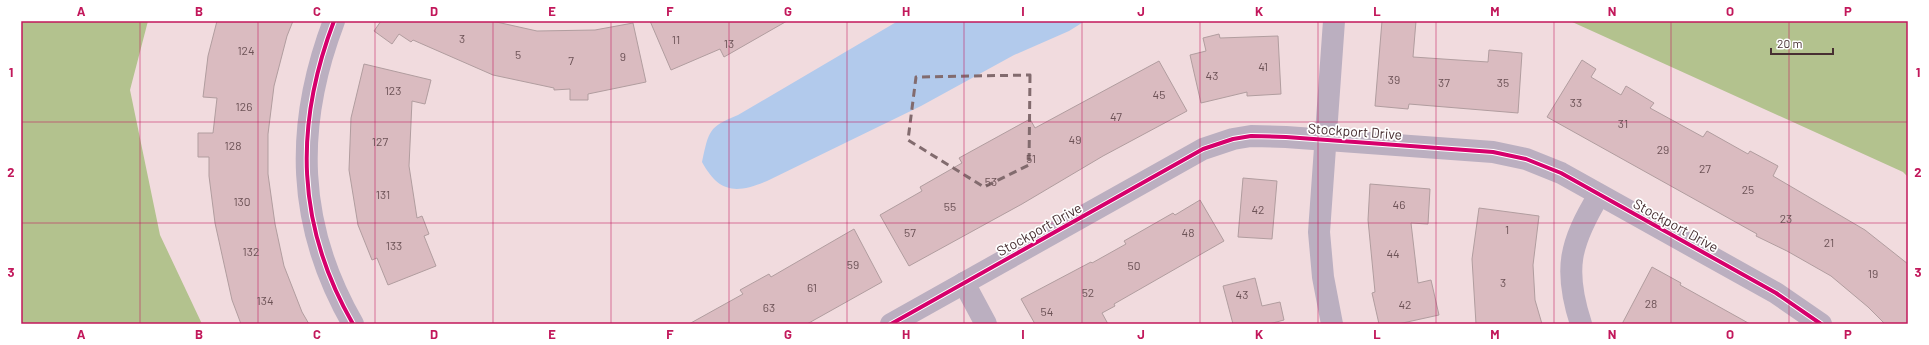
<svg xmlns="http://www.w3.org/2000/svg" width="1929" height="345" font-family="Barlow,sans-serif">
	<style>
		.forest { fill: #b3c28e }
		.water { fill: #b2caec }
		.building { fill: #dabbc0; stroke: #b19d9f }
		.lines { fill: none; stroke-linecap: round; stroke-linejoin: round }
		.minor { stroke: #bbafc0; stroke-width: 22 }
		.cycleway-casing { stroke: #fff; stroke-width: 6 }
		.cycleway { stroke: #d6006c; stroke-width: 4 }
		.marked { fill: none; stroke: #826b6e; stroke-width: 3; stroke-dasharray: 8 5; stroke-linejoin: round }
		.grid { fill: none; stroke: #c2185b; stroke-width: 1; stroke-opacity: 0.55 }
		.labels { text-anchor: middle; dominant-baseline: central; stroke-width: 3.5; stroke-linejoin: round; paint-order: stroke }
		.number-label { font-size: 12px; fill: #6c5256 }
		.street-label { font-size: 14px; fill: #472f32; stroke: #fff }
		.neatline { fill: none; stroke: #c2185b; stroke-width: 1.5 }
		.grid-label { font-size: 13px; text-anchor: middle; font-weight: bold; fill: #c2185b }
	</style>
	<rect width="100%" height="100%" fill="#f1dbde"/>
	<!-- forest -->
	<g class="forest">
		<path d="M21,21H148L130,90L160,235L202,324H21Z"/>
		<path d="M1570,21H1908V177L1903,172Z"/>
	</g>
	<!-- water -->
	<path class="water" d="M898,21H1085L1069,31L1014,55L921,106L767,181C736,194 719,193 702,162C709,131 708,127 738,115Z"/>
	<!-- building -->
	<g class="building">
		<path d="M217,21H293L287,36L274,86L268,134V174L275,224L284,266L302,312L309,324H241L232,300L215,223L209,176V157H198V133H213L217,98L203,97L208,56Z"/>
		<path d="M381,21H492L537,31L595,30L633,23L646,82L588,94V100H570V89L554,90V88L493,75L413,40L411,42L399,34L392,44L374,31Z"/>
		<path d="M650,21H787L724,57L720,49L671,70Z"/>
		<path d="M1382,21H1416L1413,57L1488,62L1489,50L1522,53L1518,113L1409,104L1408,109L1375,106Z"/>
		<path d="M1219,34L1220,38L1278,36L1281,94L1247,96V92L1201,103L1190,55L1206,51L1203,38Z"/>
		<path d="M1582,60L1596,69L1591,77L1621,95L1626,86L1654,103L1650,108L1703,137L1707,131L1748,154L1750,151L1778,166L1773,176L1865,230L1908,264V324H1885L1868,307L1831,276L1787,251L1756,236L1757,234L1547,117Z"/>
		<path d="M1159,61L1187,111L1103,156L1022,204L909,266L880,215L922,191L920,187L962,163L959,158L1030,119L1035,128Z"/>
		<path d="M364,64L431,80L425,104L412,101L409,166L417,218L422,216L429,234L424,236L436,266L388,285L377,258L372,260L358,225L349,170L351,118Z"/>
		<path d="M1243,178L1277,181L1272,239L1238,237Z"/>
		<path d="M1370,184L1430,189L1428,224L1411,223L1418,283L1431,280L1439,315L1398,324H1379L1372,293L1375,292L1368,220Z"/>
		<path d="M1200,200L1224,241L1114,304L1115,306L1102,313L1108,324H1035L1021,299L1091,262L1092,263L1126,244L1124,241L1173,213L1175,215Z"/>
		<path d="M1479,208L1539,216L1533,265L1535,300L1542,324H1476L1472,259Z"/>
		<path d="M854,229L882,282L807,324H689L743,294L740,290L769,274L771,277Z"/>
		<path d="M1652,267L1681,283L1680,285L1750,324H1622Z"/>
		<path d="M1255,278L1262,306L1280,302L1284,320L1269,324H1233L1223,286Z"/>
	</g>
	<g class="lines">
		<!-- minor -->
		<g class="minor">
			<path d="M334,21C294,126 296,225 353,324"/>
			<path d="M964,283L986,324"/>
			<path d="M891,324L1203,149L1233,139L1251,136L1286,137L1493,152L1526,159L1561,173L1776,293L1821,324"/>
			<path d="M1332,324L1323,277L1319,232L1334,21"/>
			<path d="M1581,324C1563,269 1570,243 1599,195"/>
		</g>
		<defs>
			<g id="cycleway">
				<path d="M334,21C294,126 296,225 353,324"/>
				<path d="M891,324L1203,149L1233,139L1251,136L1286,137L1493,152L1526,159L1561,173L1776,293L1821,324"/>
			</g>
		</defs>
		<!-- cycleway casing -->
		<use href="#cycleway" class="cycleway-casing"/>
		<!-- cycleway -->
		<use href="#cycleway" class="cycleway"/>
	</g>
	<!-- marked area -->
	<path class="marked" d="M1030,75L1029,165L984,187L908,140L916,77Z"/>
	<!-- grid -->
	<path class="grid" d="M140,21V324M258,21V324M375,21V324M493,21V324M611,21V324M729,21V324M847,21V324M964,21V324M1082,21V324M1200,21V324M1318,21V324M1436,21V324M1554,21V324M1671,21V324M1789,21V324M21,122H1908M21,223H1908"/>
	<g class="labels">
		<!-- number labels -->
		<g class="number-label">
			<text x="462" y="38">3</text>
			<text x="676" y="39">11</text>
			<text x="729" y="43">13</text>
			<text x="246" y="50">124</text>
			<text x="518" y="54">5</text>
			<text x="623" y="56">9</text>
			<text x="571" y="60">7</text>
			<text x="1263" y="66">41</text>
			<text x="1212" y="75">43</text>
			<text x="1394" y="79">39</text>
			<text x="1444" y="82">37</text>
			<text x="1503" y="82">35</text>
			<text x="393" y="90">123</text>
			<text x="1159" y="94">45</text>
			<text x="1576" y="102">33</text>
			<text x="244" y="106">126</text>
			<text x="1116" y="116">47</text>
			<text x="1623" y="123">31</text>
			<text x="1075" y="139">49</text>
			<text x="380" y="141">127</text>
			<text x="233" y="145">128</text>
			<text x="1663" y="149">29</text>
			<text x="1031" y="158">51</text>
			<text x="1705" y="168">27</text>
			<text x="991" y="181">53</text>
			<text x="1748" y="189">25</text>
			<text x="383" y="194">131</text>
			<text x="242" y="201">130</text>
			<text x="1399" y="204">46</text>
			<text x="950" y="206">55</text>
			<text x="1258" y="209">42</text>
			<text x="1786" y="218">23</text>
			<text x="1507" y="229">1</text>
			<text x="910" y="232">57</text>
			<text x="1188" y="232">48</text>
			<text x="1829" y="242">21</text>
			<text x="394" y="245">133</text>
			<text x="251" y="251">132</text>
			<text x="1393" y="253">44</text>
			<text x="853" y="264">59</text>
			<text x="1134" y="265">50</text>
			<text x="1873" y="273">19</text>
			<text x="1503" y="282">3</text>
			<text x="812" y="287">61</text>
			<text x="1088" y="292">52</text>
			<text x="1242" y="294">43</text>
			<text x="265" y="300">134</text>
			<text x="1651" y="303">28</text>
			<text x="1405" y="304">42</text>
			<text x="769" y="307">63</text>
			<text x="1047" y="311">54</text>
		</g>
		<!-- street labels -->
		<g class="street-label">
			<text transform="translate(1355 131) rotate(4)">Stockport Drive</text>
			<text transform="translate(1676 225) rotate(29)">Stockport Drive</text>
			<text transform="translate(1039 229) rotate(-29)">Stockport Drive</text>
		</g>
	</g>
	<!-- border -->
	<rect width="1929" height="345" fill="none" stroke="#ffffff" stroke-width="44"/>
	<!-- scale -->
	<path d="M1771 48v6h62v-6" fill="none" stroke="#472f32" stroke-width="2"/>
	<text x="1777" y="48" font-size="12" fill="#472f32" stroke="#ffffff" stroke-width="3" paint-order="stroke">20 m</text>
	<rect x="22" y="22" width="1885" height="301" class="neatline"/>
	<g class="grid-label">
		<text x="81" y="16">A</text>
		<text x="199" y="16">B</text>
		<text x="317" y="16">C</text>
		<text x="434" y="16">D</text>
		<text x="552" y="16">E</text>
		<text x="670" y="16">F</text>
		<text x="788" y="16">G</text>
		<text x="906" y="16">H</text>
		<text x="1023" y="16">I</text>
		<text x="1141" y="16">J</text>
		<text x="1259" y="16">K</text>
		<text x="1377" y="16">L</text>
		<text x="1495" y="16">M</text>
		<text x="1612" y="16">N</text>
		<text x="1730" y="16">O</text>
		<text x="1848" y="16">P</text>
		<text x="11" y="77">1</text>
		<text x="1918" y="77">1</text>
		<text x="11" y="177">2</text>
		<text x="1918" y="177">2</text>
		<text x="11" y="277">3</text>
		<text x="1918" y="277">3</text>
		<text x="81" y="339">A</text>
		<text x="199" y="339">B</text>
		<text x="317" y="339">C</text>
		<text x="434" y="339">D</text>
		<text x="552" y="339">E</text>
		<text x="670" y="339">F</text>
		<text x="788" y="339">G</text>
		<text x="906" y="339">H</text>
		<text x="1023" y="339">I</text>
		<text x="1141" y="339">J</text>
		<text x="1259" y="339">K</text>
		<text x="1377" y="339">L</text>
		<text x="1495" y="339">M</text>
		<text x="1612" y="339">N</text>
		<text x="1730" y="339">O</text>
		<text x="1848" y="339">P</text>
	</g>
</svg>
